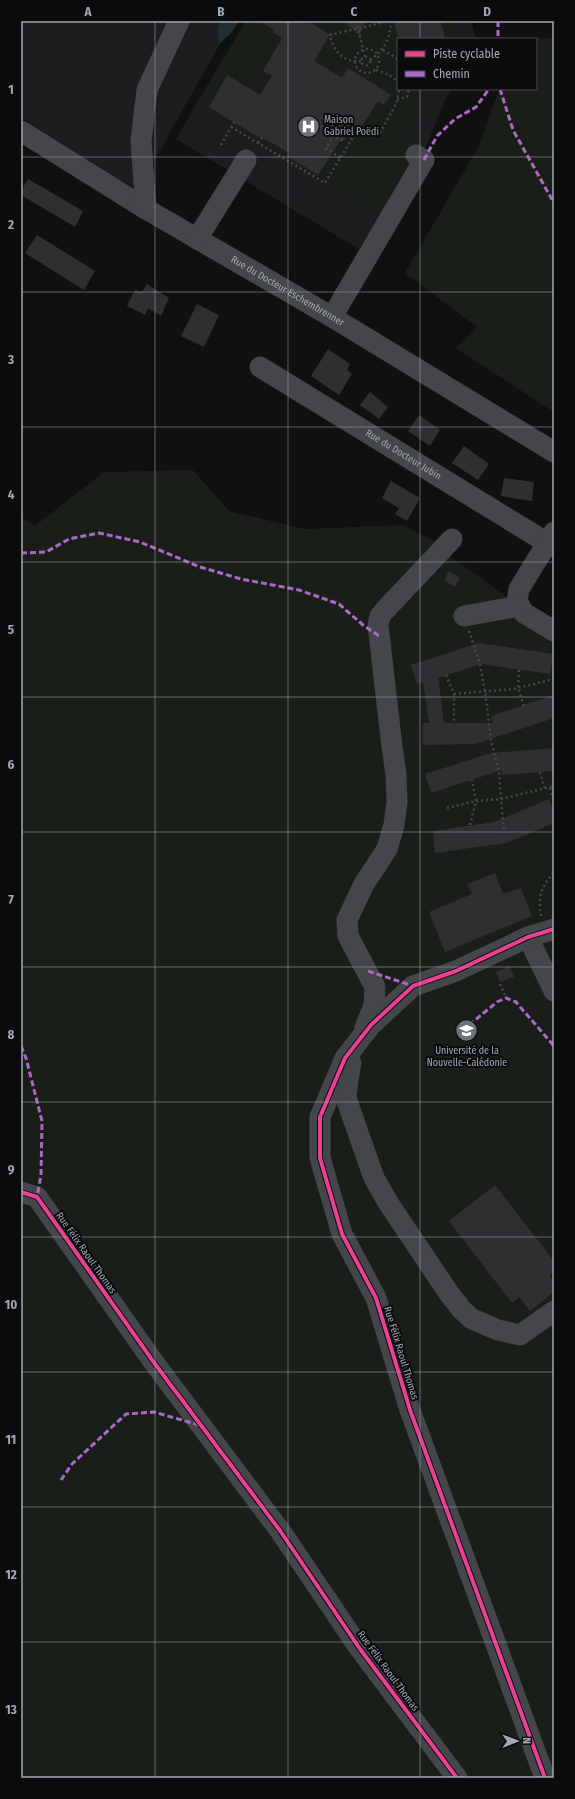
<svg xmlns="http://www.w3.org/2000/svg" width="575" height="1799" font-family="'Fira Sans Condensed',sans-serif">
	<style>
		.built { fill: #1d1d1f }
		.green { fill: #191f18 }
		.water { fill: #232e33 }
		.building { fill: #2f2f31 }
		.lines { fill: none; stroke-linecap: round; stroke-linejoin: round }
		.path { stroke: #45474b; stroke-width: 2.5; stroke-dasharray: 2 3; stroke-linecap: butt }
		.minor { stroke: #44464a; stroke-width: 21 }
		.quiet { stroke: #ac68c9; stroke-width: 3; stroke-dasharray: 6 3; stroke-linecap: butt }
		.cycleway-casing { stroke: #0b0b0c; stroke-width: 6 }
		.cycleway { stroke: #ea4096; stroke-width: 4 }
		.grid { fill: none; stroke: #9fa8b4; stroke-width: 1; stroke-opacity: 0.55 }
		.labels { text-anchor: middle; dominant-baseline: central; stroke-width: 4; stroke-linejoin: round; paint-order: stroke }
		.poi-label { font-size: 10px; fill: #9fa8b4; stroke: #0b0b0c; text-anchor: start }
		.street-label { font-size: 10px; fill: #9fa8b4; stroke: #0b0b0c }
		.neatline { fill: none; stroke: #9fa8b4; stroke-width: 1.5 }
		.grid-label { font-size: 13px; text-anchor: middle; font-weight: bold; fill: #9fa8b4 }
	</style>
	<rect width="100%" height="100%" fill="#101010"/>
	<!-- built -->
	<g class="built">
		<path d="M21,21H233L137,191L21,118Z"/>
		<path d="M246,21H471L476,39H398V89H451L442,106L424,153L359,249L176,139Z"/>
	</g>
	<!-- green -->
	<g class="green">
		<path d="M246,21H453L459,39H398V89H430L415,115L404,170L378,216L205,112L199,122L190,114Z"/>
		<path d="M518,38H554V412L456,348L477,327L405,273L479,146L499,89H536V39H517Z"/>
		<path d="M193,470L229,511L304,529L403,525L442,545L439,548L554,631V1778H21V516L35,526L104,472Z"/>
	</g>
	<!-- water -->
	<path class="water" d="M221,21H239L231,33L219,44L218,29Z"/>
	<!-- building -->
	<g class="building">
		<path d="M259,21H308L330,35L314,61L342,78L348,68L391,95L384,105L378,101L359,131L352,126L344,141L341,139L318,175L287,156L289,153L260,136L258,137L209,107L227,75L260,95L272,76L263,71L282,38L272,32L274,30Z"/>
		<path d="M344,21H365L360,36Z"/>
		<path d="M394,21H441L445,39H398Z"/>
		<path d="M28,179L83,211L75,227L21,195V191Z"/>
		<path d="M37,235L95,271L84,290L25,253Z"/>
		<path d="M147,284L169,298L161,316L148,308L145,315L127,306L135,290L142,292Z"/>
		<path d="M197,304L219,315L204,347L181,336Z"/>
		<path d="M328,349L350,364L347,370L352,374L339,395L311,376Z"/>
		<path d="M370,392L388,407L379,419L360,405Z"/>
		<path d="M419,415L440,430L430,446L408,431Z"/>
		<path d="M464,446L489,464L478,480L452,463Z"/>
		<path d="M504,478L534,482L532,501L501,496Z"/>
		<path d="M391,481L420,498L407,521L395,514L399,508L382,498Z"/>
		<path d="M449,571L460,578L455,587L444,580Z"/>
		<path d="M479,643L553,654L550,674L481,664L438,678L444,723H493L491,716L554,695V718L475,744L423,745V723H429L423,682L417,684L411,665Z"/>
		<path d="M554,748V771L502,775V770L431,793L425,774L491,753Z"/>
		<path d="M549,799L554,812V823L506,843L435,853L433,831L494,822Z"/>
		<path d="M495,873L503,894L521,888L532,916L445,952L429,912L472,894L467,884Z"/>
		<path d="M510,966L514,977L500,982L496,972Z"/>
		<path d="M495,1185L554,1261V1271L549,1275L554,1282V1292L530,1311L519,1297L512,1303L449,1221Z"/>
	</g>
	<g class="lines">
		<!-- path -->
		<g class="path">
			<path d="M356,21L365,57"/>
			<circle cx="367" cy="61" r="12"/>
			<path d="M383,50L398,59"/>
			<circle cx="366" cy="61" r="4.5"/>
			<path d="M370,60C383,51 388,42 391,26"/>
			<path d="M361,61C345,64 332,50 330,35L385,22"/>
			<path d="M376,70C385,73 394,75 398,85"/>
			<path d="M397,99L407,97L409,89"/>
			<path d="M315,124L343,141"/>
			<path d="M231,127L325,183L353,137"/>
			<path d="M380,133L397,102L399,89"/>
			<path d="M258,143L262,137"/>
			<path d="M221,145L234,122"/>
			<path d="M326,148L340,158"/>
			<path d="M325,150L334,135"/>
			<path d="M469,631L480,664L485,691L491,740L499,773L504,833"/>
			<path d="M519,670L518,688L524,706"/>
			<path d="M446,675L454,694V723"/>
			<path d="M454,694L514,689L554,679"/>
			<path d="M540,772L545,789"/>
			<path d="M550,788L554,801"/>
			<path d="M447,808L476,801L501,799L554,786"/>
			<path d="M470,825L476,801L472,780"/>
			<path d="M541,916C538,895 541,888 554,872"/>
			<path d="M500,984L506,998"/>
		</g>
		<!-- minor -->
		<g class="minor">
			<path id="s1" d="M21,131L146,209L332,317L554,452"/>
			<path d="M146,209L141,141L147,90L179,21"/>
			<path d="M197,239L246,160"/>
			<path d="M332,317L424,160L416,155"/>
			<path id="s2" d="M260,367L554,547"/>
			<path d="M554,532L519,589L517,601L524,613L554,631"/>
			<path d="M464,616L520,606"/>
			<path d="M528,937L554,991"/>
			<path d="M365,1028L374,1005L375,987L348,936L347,920L364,884L387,849L394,825L397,802L396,774L392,747L378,625L380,616L386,609L452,539"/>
			<path d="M351,1063L348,1079L346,1098L374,1178L389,1204L448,1292L462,1310L472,1319L498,1330L520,1335L554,1311"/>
			<path d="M21,1192L37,1197L155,1364L281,1532L360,1649L457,1778"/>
			<path d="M545,1778L410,1410L376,1298L342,1234L320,1158V1117L345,1058L371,1025L413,986L456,971L528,937L554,929"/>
		</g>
		<!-- quiet -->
		<g class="quiet">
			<path d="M498,21V39"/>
			<path d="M500,89L513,130L554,203"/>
			<path d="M424,160L437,136L455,119L476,107L489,89"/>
			<path d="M21,553L46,552L69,539L99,533L140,542L200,567L241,579L299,590L339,604L363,625L379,636"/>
			<path d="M368,971L413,986"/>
			<path d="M469,1025L497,1002L506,998L516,1002L554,1046"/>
			<path d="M21,1046L26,1058L42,1121L41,1175L37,1197"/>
			<path d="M61,1480L72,1464L126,1414L154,1412L199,1425"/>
		</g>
		<defs>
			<g id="cycleway">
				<path d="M21,1192L37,1197L155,1364L281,1532L360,1649L457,1778"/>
				<path d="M545,1778L410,1410L376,1298L342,1234L320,1158V1117L345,1058L371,1025L413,986L456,971L528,937L554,929"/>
			</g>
		</defs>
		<!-- cycleway casing -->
		<use href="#cycleway" class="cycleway-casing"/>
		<!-- cycleway -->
		<use href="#cycleway" class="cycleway"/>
	</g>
	<!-- grid -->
	<path class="grid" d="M155,21V1778M288,21V1778M420,21V39M420,89V1778M21,157H554M21,292H554M21,427H554M21,562H554M21,697H554M21,832H554M21,967H554M21,1102H554M21,1237H554M21,1372H554M21,1507H554M21,1642H554"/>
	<!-- icons -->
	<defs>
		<symbol id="hospital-disc" viewBox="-11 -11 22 22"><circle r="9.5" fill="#6d737b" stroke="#0b0b0c"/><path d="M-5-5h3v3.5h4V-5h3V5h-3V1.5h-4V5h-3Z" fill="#fff"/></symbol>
		<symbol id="university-disc" viewBox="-11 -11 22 22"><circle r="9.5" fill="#6d737b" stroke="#0b0b0c"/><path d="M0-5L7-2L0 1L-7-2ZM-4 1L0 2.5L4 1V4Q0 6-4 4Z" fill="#fff"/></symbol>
	</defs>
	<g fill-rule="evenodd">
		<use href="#hospital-disc" x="296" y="114" width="25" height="25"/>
		<use href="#university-disc" x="454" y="1018" width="25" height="25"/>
	</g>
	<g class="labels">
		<!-- poi labels -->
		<g class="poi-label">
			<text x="324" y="120">Maison<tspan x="324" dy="12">Gabriel Poëdi</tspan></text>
			<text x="467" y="1051" text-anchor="middle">Université de la<tspan x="467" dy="12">Nouvelle-Calédonie</tspan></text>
		</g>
		<!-- street labels -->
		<g class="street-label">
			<text stroke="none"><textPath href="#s1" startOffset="311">Rue du Docteur Eschembrenner</textPath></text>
			<text stroke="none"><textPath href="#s2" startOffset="168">Rue du Docteur Jubin</textPath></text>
			<text transform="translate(86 1253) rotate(55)">Rue Félix Raoul Thomas</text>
			<text transform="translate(401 1353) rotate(73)">Rue Félix Raoul Thomas</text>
			<text transform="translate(388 1671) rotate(54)">Rue Félix Raoul Thomas</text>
		</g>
	</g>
	<!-- border -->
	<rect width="575" height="1799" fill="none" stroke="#0b0b0c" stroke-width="44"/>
	<!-- legend -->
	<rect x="397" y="38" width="140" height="52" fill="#0b0b0c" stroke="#464a4f"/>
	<rect x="405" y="51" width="20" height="6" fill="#ea4096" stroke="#464a4f"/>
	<text x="433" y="58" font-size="12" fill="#9fa8b4">Piste cyclable</text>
	<rect x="405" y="71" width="20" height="6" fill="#ac68c9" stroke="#464a4f"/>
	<text x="433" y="78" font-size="12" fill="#9fa8b4">Chemin</text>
	<!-- north arrow -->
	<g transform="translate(517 1741) rotate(89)" stroke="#0b0b0c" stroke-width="3" paint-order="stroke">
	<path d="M0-3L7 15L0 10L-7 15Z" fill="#9fa8b4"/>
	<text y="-6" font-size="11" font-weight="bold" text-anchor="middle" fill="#9fa8b4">N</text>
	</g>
	<rect x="22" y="22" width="531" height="1755" class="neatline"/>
	<g class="grid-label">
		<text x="88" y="16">A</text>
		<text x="221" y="16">B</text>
		<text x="354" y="16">C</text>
		<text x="487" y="16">D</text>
		<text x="11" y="94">1</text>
		<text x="11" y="229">2</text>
		<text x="11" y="364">3</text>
		<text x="11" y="499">4</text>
		<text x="11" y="634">5</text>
		<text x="11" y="769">6</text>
		<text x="11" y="904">7</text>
		<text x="11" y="1039">8</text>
		<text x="11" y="1174">9</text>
		<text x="11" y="1309">10</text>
		<text x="11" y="1444">11</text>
		<text x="11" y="1579">12</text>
		<text x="11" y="1714">13</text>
	</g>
</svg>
